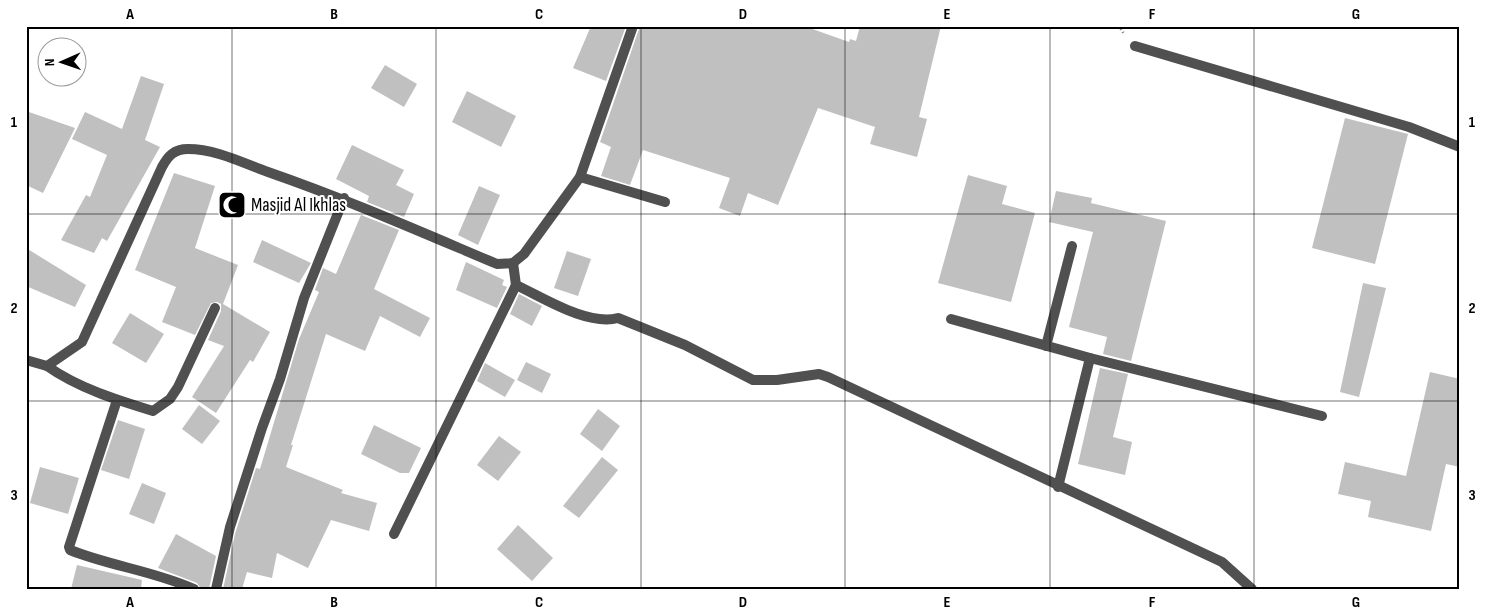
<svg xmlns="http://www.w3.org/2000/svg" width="1486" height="615" font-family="'Sofia Sans Condensed',sans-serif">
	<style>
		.building { fill: #c0c0c0 }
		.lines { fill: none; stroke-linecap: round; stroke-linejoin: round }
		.path { stroke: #727272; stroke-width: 3; stroke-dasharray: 1 2.5; stroke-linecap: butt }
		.lane { stroke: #505050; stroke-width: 10 }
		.street { stroke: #505050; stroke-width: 10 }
		.grid { fill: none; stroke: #000; stroke-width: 1; stroke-opacity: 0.55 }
		.labels { text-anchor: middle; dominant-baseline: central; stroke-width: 4; stroke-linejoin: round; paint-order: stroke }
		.poi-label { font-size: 19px; fill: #000; stroke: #fff; text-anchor: start }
		.neatline { fill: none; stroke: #000; stroke-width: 2 }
		.grid-label { font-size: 16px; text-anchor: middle; font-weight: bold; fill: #000 }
	</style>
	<rect width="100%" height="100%" fill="#fff"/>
	<!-- building -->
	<g class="building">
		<path d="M591,26H626L606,81L573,68Z"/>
		<path d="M640,26H804L849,42L850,39L856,41L860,26H941L919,117L927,119L917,157L870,144L875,127L818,108L778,205L748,193L740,216L719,208L730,178L643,150L630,185L601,176L611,147L600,142Z"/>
		<path d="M385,65L417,84L404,107L371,88Z"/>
		<path d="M141,76L164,84L145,140L160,147L107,241L102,238L94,253L61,240L86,195L90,197L107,155L72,139L85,112L122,129Z"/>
		<path d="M467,91L516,116L501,147L452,122Z"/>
		<path d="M26,111L75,128L43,193L26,185Z"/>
		<path d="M1345,118L1408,134L1375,264L1312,248Z"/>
		<path d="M352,145L404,170L396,185L414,194L404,217L367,202L369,196L336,179Z"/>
		<path d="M174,173L215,186L195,248L238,265L223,304L270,332L253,362L250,360L216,413L192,397L224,346L208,340L221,311V304L217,302L211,303L195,335L162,322L176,287L135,270Z"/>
		<path d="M968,175L1007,186L1002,204L1035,213L1011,302L938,283Z"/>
		<path d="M479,186L500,195L478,245L458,235Z"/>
		<path d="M1056,191L1092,198L1091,203L1166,221L1131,361L1103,354L1107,337L1069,327L1093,232L1049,222Z"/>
		<path d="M361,215L399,230L374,289L430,318L420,337L380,316L365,351L326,334L291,445H293L286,467L343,490L341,493L377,503L369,531L331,520L308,568L277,553L272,578L247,572L242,589H223L235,534L256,468L260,469L299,339L319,292L315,290L316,287L323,268L336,274Z"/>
		<path d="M262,240L311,263L299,283L253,262Z"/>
		<path d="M26,248L86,285L75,307L26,286Z"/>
		<path d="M567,251L591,259L578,296L554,288Z"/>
		<path d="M466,262L504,280L502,285L507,287L497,308L456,290Z"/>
		<path d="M1363,283L1386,288L1359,397L1340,392Z"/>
		<path d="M519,294L542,306L532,326L510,314Z"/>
		<path d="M130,313L164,334L146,363L112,343Z"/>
		<path d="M526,362L551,374L542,393L517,380Z"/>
		<path d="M485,363L515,380L505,397L477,381Z"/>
		<path d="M1100,368L1128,374L1113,437L1132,442L1125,475L1078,464Z"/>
		<path d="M1430,372L1460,379V467L1446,464L1431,531L1368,517L1371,501L1338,494L1345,462L1406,476Z"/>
		<path d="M199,405L220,421L202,444L182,429Z"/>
		<path d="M598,409L620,426L602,451L580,434Z"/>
		<path d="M118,420L145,429L129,479L101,470Z"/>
		<path d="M374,425L421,448L409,473H400L361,454Z"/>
		<path d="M499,436L521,452L498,481L477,465Z"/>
		<path d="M602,457L618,470L579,518L563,506Z"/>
		<path d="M40,467L79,478L68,514L30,503Z"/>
		<path d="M142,483L166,493L154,524L129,514Z"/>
		<path d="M518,525L553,558L532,581L497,549Z"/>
		<path d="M176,534L216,556L209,589H201L197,583L158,568Z"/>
		<path d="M77,565L142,580L141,589H71Z"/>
	</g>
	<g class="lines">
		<!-- path -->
		<path class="path" d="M1119,26L1124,34"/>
		<!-- lane -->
		<g class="lane">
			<path d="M951,319L1090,358L1322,416"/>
			<path d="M1046,346L1072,246"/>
			<path d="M1058,487L1090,358"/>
		</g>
		<!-- street -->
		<g class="street">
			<path d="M1135,46L1409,127L1460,147"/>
			<path d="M580,177L665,202"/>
			<path d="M513,263L516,285C544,298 587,326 618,318L685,345L753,380H777L819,374L828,377L1222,562L1252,589"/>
			<path d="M26,360L47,366L82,342L162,167C168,156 174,149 188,149C216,149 243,163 268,172C346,199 421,232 497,264L513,263L524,254L580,177L633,26"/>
			<path d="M47,366C78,388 117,400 153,411L170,399L178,387L215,308"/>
			<path d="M117,400L69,547L70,550C110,566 154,571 194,589"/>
			<path d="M394,534L516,285"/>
			<path d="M216,589L230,527L262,428L280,379L304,298L344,198"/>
		</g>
	</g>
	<!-- grid -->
	<path class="grid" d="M232,26V589M436,26V589M641,26V589M845,26V589M1050,26V589M1254,26V589M26,214H1460M26,401H1460"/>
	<!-- icons -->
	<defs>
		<symbol id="mosque-square" viewBox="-11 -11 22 22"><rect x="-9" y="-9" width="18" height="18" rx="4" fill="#000" stroke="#fff"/><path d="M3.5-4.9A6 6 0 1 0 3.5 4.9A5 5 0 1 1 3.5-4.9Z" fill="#fff"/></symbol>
	</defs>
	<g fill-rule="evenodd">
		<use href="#mosque-square" x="216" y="189" width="32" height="32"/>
	</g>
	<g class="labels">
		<!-- poi labels -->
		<g class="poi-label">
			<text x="251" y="205">Masjid Al Ikhlas</text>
		</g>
	</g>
	<!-- border -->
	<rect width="1486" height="615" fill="none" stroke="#ffffff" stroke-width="55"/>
	<!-- north arrow -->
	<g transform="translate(62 62) rotate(268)"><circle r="24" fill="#ffffff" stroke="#999999"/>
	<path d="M0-4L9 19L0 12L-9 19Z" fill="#000000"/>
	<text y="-8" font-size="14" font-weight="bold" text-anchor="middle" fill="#000000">N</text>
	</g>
	<rect x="28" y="28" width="1430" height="560" class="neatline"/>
	<g class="grid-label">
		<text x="130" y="19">A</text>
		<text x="334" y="19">B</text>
		<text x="539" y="19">C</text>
		<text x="743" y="19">D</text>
		<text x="947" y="19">E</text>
		<text x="1152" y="19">F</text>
		<text x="1356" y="19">G</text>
		<text x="14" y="127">1</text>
		<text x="1472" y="127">1</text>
		<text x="14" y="313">2</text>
		<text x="1472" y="313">2</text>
		<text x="14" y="500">3</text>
		<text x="1472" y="500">3</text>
		<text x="130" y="607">A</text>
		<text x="334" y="607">B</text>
		<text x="539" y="607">C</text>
		<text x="743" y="607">D</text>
		<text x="947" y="607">E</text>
		<text x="1152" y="607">F</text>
		<text x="1356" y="607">G</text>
	</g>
</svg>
